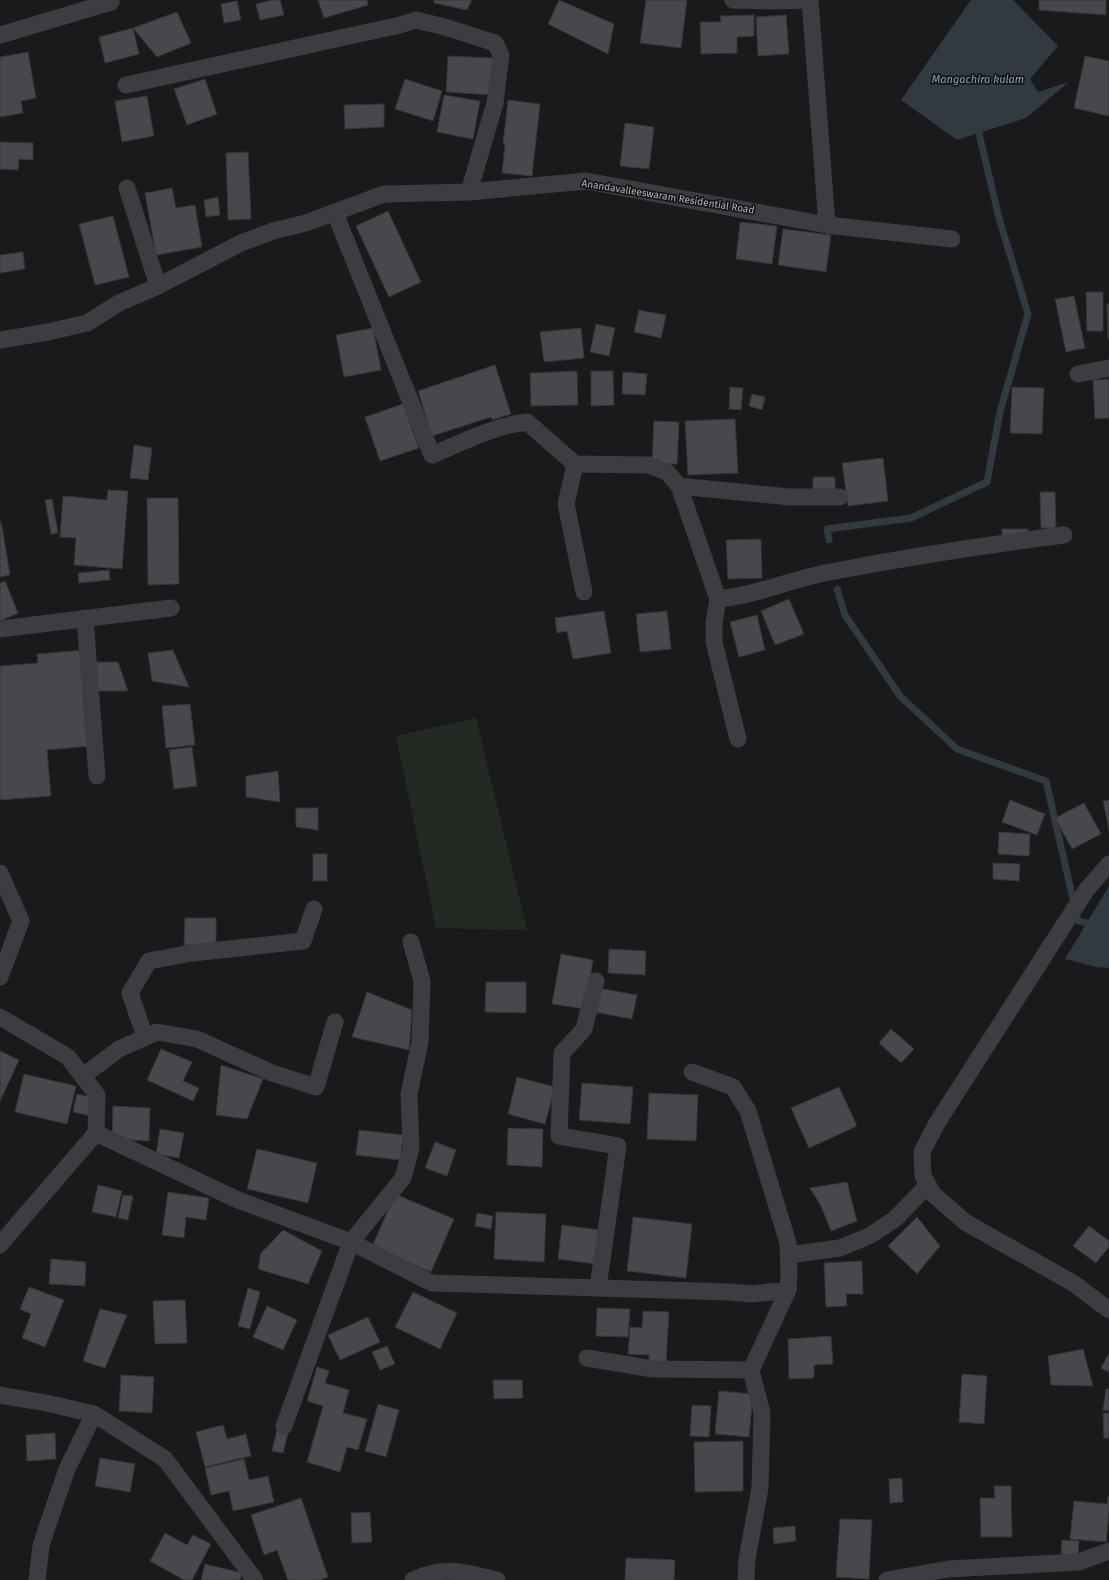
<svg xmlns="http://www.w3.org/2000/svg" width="1109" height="1580" font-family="'Fira Sans',sans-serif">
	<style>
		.green { fill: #222a23 }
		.water { fill: #313a40 }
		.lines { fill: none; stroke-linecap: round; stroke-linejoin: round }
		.stream { stroke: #313a40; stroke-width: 7 }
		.building { fill: #47484c; stroke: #353538 }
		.minor { stroke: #3c3d41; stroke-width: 17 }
		.labels { text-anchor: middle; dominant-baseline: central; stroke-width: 3.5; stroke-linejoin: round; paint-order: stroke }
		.street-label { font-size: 10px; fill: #aeb2bb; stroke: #151517 }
		.water-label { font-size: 11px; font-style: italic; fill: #89a0b2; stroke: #151517 }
	</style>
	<rect width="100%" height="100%" fill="#1a1a1c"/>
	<!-- green -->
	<path class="green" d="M476,718L527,930L436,928L396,736Z"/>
	<!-- water -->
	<g class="water">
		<path d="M971,0H1013L1058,46L1030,79L1038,92L1069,82L1026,118L957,140L901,100Z"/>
		<path d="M1109,886V968L1096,967L1065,959Z"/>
	</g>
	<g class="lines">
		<!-- stream -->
		<g class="stream">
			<path d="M829,540L827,529L911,518L987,482L1000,412L1028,314L999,218L977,125"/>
			<path d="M837,589L845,615L900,696L957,749L1046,781L1078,921L1109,927"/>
		</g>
	</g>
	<!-- building -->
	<g class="building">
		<path d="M272,0H280L284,15L260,20L256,4Z"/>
		<path d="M318,0H367L368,5L324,18Z"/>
		<path d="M434,0H472L467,10L434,3Z"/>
		<path d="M559,0L614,24L608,54L548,24Z"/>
		<path d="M646,0H687L681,48L640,43Z"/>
		<path d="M1039,0H1106V15L1039,10Z"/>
		<path d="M237,1L241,20L224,23L221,4Z"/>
		<path d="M177,12L191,43L157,57L133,28Z"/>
		<path d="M754,15V36L737,37V53L701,54L700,22H721L720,16Z"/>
		<path d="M786,15L789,54L758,56L756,17Z"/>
		<path d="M133,28L139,54L105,63L99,37Z"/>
		<path d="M28,52L36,98L21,101L23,113L0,117V57Z"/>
		<path d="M448,56L493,58L491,95L446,92Z"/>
		<path d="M1085,56L1109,61V116L1074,108Z"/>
		<path d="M205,79L217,114L187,125L174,89Z"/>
		<path d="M405,79L442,91L433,121L395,109Z"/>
		<path d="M444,95L480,101L473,139L437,132Z"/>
		<path d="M147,96L154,136L122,142L115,101Z"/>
		<path d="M508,100L540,104L532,176L502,173L505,144H503Z"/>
		<path d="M384,104V127L345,129L344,105Z"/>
		<path d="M625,123L654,127L649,169L620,166Z"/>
		<path d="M0,142L33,143V160L19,159L18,170L0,169Z"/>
		<path d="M248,152L251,219L228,220L226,153Z"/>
		<path d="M172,188L176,208L195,205L202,247L156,255L145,193Z"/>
		<path d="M218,197L220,215L206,217L204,200Z"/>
		<path d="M388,211L421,282L389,297L356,226Z"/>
		<path d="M113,216L129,277L95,285L79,224Z"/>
		<path d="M740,222L777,226L772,264L736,259Z"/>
		<path d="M783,229L831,235L826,272L778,265Z"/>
		<path d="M23,252L25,269L0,273V255Z"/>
		<path d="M1086,292H1103V331H1087Z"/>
		<path d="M1074,296L1085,348L1066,352L1055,299Z"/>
		<path d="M1107,304H1109V339H1108Z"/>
		<path d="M639,310L666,315L661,338L634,332Z"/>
		<path d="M596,324L615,328L609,356L590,352Z"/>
		<path d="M373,328L381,370L344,377L336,335Z"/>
		<path d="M581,328L584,358L544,362L540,332Z"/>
		<path d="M495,365L511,414L492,420L491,417L432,436L418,391Z"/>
		<path d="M577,371L578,405L531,406L530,373Z"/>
		<path d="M591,371H613L614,405L591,406Z"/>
		<path d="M623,372L647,374L645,395L622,394Z"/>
		<path d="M1109,379V418L1095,419L1093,380Z"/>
		<path d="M730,387L743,388L741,410L729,409Z"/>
		<path d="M1012,387L1044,388L1042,434L1010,433Z"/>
		<path d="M752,394L765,397L762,410L749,406Z"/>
		<path d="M403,404L419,448L380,461L365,417Z"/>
		<path d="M735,419L738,473L688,475L685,421Z"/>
		<path d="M654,421L679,422L677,464H652Z"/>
		<path d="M134,445L152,448L148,480L130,478Z"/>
		<path d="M883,458L888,501L848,506L842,463Z"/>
		<rect x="813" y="477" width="22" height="15"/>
		<path d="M108,490L128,491L122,569L74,565L76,538L60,537L63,496L107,500Z"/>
		<path d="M1040,492H1055L1056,528H1041Z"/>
		<path d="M147,498H178L179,584L148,585Z"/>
		<path d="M52,499L58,533L51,534L45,500Z"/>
		<path d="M1,521L10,575L0,577V522Z"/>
		<path d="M1002,529H1028V539L1002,540Z"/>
		<path d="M761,539L762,578L728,579L726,540Z"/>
		<path d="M109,570L110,580L79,583L78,573Z"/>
		<path d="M5,581L18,613L0,621V583Z"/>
		<path d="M789,599L804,634L775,645L761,611Z"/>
		<path d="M604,611L611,653L573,659L567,631L557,633L555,618Z"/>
		<path d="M667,611L671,649L640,652L636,614Z"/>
		<path d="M757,615L765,650L739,657L730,622Z"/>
		<path d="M83,650L91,746L47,750L51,796L0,800V666L38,663L37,654Z"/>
		<path d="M173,650L189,687L152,681L148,653Z"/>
		<path d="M94,662H118L128,691H98Z"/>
		<path d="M190,704L195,745L166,748L162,706Z"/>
		<path d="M192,747L197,786L174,789L169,750Z"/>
		<path d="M278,771L280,802L246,797V776Z"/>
		<path d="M1010,800L1045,814L1037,835L1002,822Z"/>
		<path d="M1109,800V830L1103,801Z"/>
		<path d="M1084,803L1101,834L1072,849L1055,818Z"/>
		<path d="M296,808H318V830L296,827Z"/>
		<path d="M999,832L1030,834L1029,856L998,854Z"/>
		<rect x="313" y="854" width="14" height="27"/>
		<path d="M993,863L1020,864L1019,881L993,879Z"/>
		<path d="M185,918H216V945H184Z"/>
		<path d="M609,949L646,951L645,975L608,973Z"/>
		<path d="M561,954L593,960L585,1009L552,1004Z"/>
		<path d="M486,982H526V1013L485,1012Z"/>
		<path d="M598,988L637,995L632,1019L594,1012Z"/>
		<path d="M367,992L412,1010L409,1050L352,1037Z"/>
		<path d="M891,1029L914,1049L901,1063L879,1043Z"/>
		<path d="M161,1049L192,1062L183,1081L199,1088L193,1101L147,1080Z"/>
		<path d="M0,1051L19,1060L0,1101Z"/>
		<path d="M221,1065L263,1079L247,1119L216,1115Z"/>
		<path d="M24,1074L76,1086L67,1124L15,1112Z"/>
		<path d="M517,1077L555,1087L545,1124L508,1114Z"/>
		<path d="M582,1083L633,1087L630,1124L579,1120Z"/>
		<path d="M839,1087L857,1126L809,1148L791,1108Z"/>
		<path d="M649,1093L698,1095L696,1141L647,1139Z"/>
		<path d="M77,1094L95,1098L91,1116L73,1112Z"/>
		<path d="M113,1106L150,1108L149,1141L112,1139Z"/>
		<path d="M508,1128L543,1129L542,1167L507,1165Z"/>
		<path d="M160,1129L184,1133L179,1158L156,1154Z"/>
		<path d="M359,1130L403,1135L400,1160L356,1155Z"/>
		<path d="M435,1142L456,1150L447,1176L425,1168Z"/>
		<path d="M257,1149L317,1163L308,1203L247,1189Z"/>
		<path d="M847,1182L857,1221L831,1231L821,1206L810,1188Z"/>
		<path d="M98,1185L122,1191L116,1217L92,1212Z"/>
		<path d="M168,1192L209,1198L206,1220L186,1217L184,1238L162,1235Z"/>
		<path d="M395,1194L454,1219L431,1272L372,1247Z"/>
		<path d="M123,1195L133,1196L128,1220L118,1218Z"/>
		<path d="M496,1212L546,1214L544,1262L494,1259Z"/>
		<path d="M477,1213L493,1216L491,1229L475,1226Z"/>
		<path d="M633,1217L692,1224L686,1278L627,1271Z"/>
		<path d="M917,1217L940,1246L917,1274L888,1246Z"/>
		<path d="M562,1225L600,1230L596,1264L558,1259Z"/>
		<path d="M1089,1226L1109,1241V1247L1096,1263L1073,1246Z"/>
		<path d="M283,1230L322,1251L308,1284L258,1269L261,1253Z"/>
		<path d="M51,1259L86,1262L85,1286L49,1284Z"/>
		<path d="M862,1261L863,1294H846L847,1306L826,1307L824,1263Z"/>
		<path d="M29,1287L64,1300L45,1347L22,1338L31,1314L20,1309Z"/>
		<path d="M248,1288L260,1292L250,1329L238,1326Z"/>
		<path d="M413,1292L457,1313L440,1349L395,1327Z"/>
		<path d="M185,1300L187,1343L155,1344L153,1301Z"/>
		<path d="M267,1306L297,1320L283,1350L253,1337Z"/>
		<path d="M597,1308L630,1309L628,1337L596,1336Z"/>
		<path d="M100,1309L127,1315L105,1368L83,1361Z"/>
		<path d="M643,1311L669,1312L666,1364L649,1363V1355L628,1354L630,1327L642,1328Z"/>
		<path d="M368,1317L380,1342L340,1360L328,1335Z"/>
		<path d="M831,1336L833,1364L814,1365V1378L789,1379L788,1339Z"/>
		<path d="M387,1346L395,1364L380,1370L372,1352Z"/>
		<path d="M1083,1349L1093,1386L1051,1385L1048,1356Z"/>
		<path d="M1109,1353V1372L1101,1368Z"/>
		<path d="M317,1367L329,1371L325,1383L349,1390L343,1413L367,1419L358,1450L347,1447L340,1472L307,1462L323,1406L307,1401Z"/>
		<path d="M962,1374L987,1376L984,1424L959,1422Z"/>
		<path d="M121,1375L154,1377L152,1413L119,1411Z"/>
		<path d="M493,1380H522L523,1398L494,1399Z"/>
		<path d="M1106,1389H1109V1411L1103,1410Z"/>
		<path d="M719,1391L753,1394L749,1437L715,1434Z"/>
		<path d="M378,1404L399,1410L386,1457L365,1451Z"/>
		<path d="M692,1405L711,1406L709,1437L690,1436Z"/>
		<path d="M1103,1413H1109V1438H1104Z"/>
		<path d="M223,1425L227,1439L246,1434L251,1456L205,1467L196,1432Z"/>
		<path d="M277,1430L288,1433L283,1453L272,1451Z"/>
		<path d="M55,1433L56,1459L27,1461L26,1435Z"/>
		<path d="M743,1441V1491L695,1492L694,1442Z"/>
		<path d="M100,1458L135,1464L130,1492L95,1486Z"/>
		<path d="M244,1459L249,1480L268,1476L274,1502L233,1511L229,1491L211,1495L205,1468Z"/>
		<path d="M902,1478L903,1502L890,1503L889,1479Z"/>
		<path d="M994,1486H1011L1012,1537H981L980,1498H995Z"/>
		<path d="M1108,1496H1109V1513L1106,1542L1070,1539L1074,1501L1107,1504Z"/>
		<path d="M301,1498L328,1577L319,1580H288L277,1550L264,1555L251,1515Z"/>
		<path d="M370,1512L372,1542L352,1543L351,1513Z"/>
		<path d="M840,1519L872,1520L869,1579L836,1577Z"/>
		<path d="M795,1526L796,1541L774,1544L773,1528Z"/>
		<path d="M165,1533L187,1545L193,1535L211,1544L192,1580H184L150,1561Z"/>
		<path d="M1062,1540L1079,1541L1078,1555L1061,1554Z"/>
		<path d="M626,1558L675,1560L674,1580H625Z"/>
		<path d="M205,1564L242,1573L240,1580H201Z"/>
	</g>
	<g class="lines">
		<!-- minor -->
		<g class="minor">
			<path d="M733,0L770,1L810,0"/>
			<path d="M0,35L111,2"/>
			<path d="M126,85L400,25L416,20L445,27L495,43L501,55L495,103L469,192"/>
			<path d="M127,188L158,286"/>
			<path d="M335,213L432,455C463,442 494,426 527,422L575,464L649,465L667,472L679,486L718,599"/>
			<path d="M827,225L952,239"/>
			<path d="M0,340L48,332L87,323L119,303L158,286L241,243L273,231L306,223L384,194L469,192L586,181L827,225L810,0"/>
			<path d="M1078,374L1109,368"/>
			<path d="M575,464L566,504L584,592"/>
			<path d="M679,486L790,497H840"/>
			<path d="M85,618L97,776"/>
			<path d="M0,629L171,608"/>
			<path d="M738,739L714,642V623L718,599C757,595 792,579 830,572C908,557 986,545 1064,535"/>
			<path d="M1109,864L1087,889L937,1123L922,1152L923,1176L933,1194L965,1222L1073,1283L1109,1310"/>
			<path d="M0,873L21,921L0,977"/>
			<path d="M596,981L584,1029L562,1053L559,1136L618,1146L598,1288"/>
			<path d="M0,1017L68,1057L97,1095L96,1133L3,1241L0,1245"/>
			<path d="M145,1037L130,993L149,961L192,953L303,941L314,909"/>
			<path d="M83,1076L119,1049L157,1032L197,1039L272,1073L316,1087L335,1022"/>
			<path d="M96,1133L238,1200L351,1242L432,1283L730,1292L752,1294L788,1290L789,1274L788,1243L748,1111L733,1087L692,1072"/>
			<path d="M789,1255L840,1248L871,1235L895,1219L928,1185"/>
			<path d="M587,1358L653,1369L751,1370"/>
			<path d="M0,1395L46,1403L94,1414L165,1459L255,1580"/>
			<path d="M284,1426L351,1242L403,1178L411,1148L409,1094L420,1042L422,981L411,942"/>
			<path d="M37,1580L41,1546L46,1530L67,1469L94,1414"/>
			<path d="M413,1580C445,1565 464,1572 497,1580"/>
			<path d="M746,1580L747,1559L760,1488L762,1413L751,1370L788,1290"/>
			<path d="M887,1580L948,1569L1079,1562L1109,1551"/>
		</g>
	</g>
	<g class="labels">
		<!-- street labels -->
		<g class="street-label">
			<text transform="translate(668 197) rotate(9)">Anandavalleeswaram Residential Road</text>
		</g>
		<!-- water labels -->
		<g class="water-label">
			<text x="978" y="79">Mangachira kulam</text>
		</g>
	</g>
</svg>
